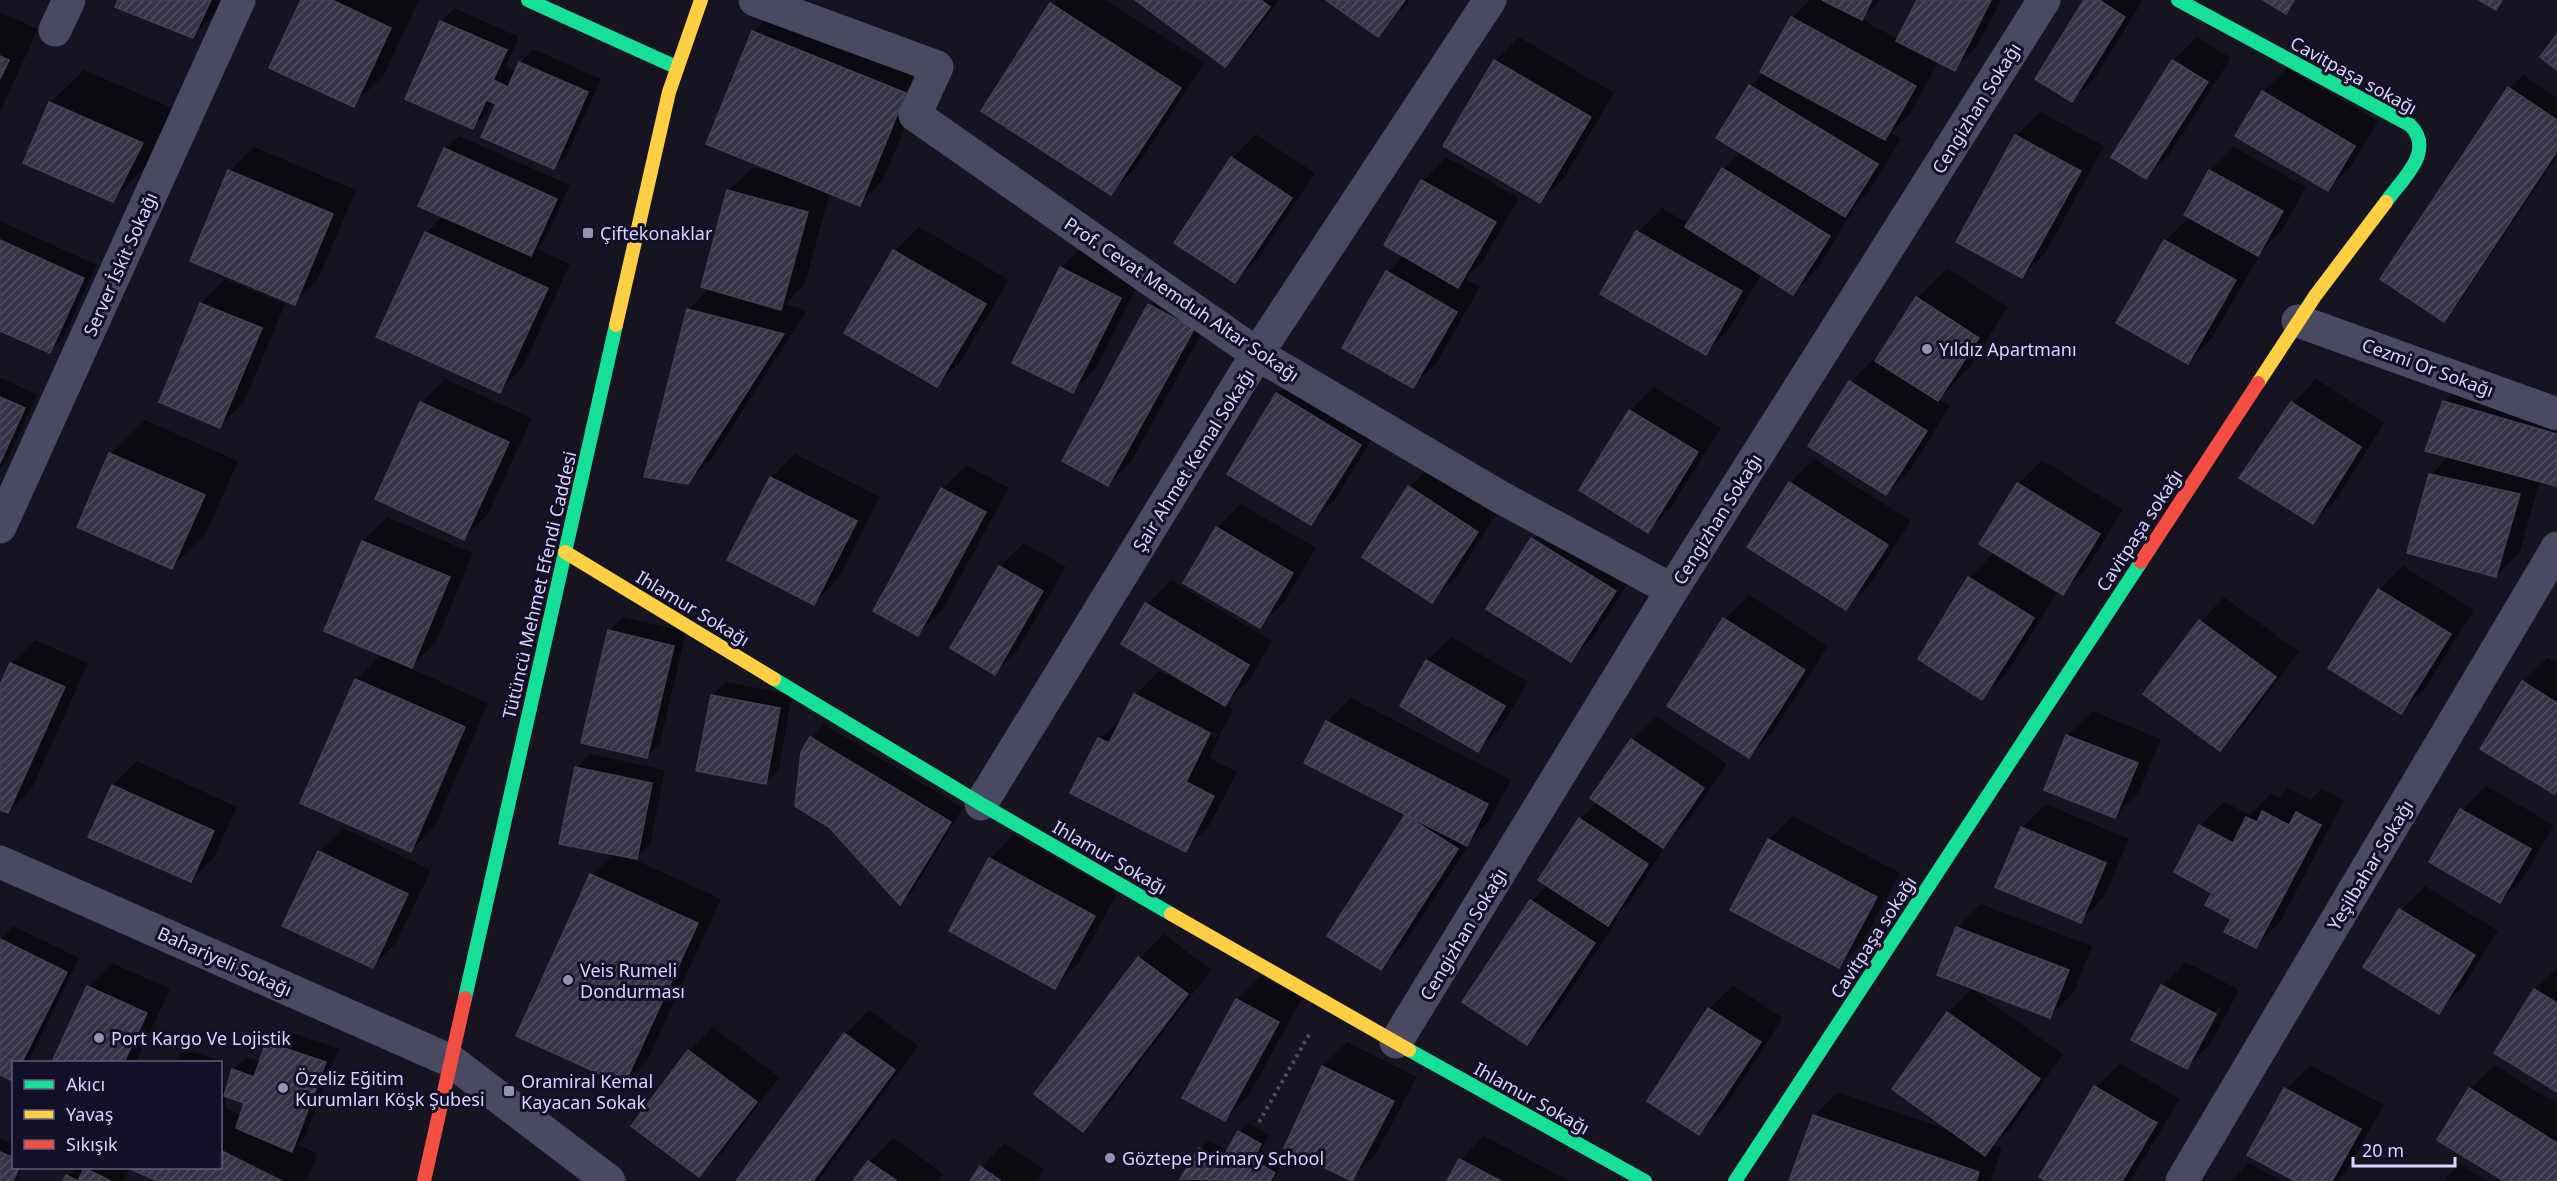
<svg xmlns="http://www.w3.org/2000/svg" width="2557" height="1181" font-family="'Noto Sans',sans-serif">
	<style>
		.shadow { fill: #0007; fill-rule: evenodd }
		.building { fill: url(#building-hatch); stroke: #433f54; stroke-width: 1.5 }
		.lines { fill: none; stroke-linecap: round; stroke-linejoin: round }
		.path { stroke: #44505f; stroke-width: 4; stroke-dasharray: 3 4.5; stroke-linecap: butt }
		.street { stroke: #4a4962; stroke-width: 33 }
		.fast { stroke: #16e098; stroke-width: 14 }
		.slow { stroke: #ffcf43; stroke-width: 14 }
		.jam { stroke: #f24e42; stroke-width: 14 }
		.poi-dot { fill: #9591b1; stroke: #130f26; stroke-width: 2 }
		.labels { text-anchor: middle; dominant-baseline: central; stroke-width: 6; stroke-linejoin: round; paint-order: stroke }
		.street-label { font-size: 18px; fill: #d9d4ff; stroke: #130f26 }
		.poi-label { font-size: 18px; fill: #d9d4ff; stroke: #130f26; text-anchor: start }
	</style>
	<defs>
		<pattern id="building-hatch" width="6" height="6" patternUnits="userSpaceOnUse" patternTransform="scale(1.5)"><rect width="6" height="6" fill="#343243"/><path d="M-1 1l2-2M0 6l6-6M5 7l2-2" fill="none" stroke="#514f5f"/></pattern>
	</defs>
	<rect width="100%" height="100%" fill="#161421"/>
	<!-- shadow -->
	<g class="shadow">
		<path d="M120,0H226L223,6L193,36Z"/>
		<path d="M302,0H419L384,75L353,105Z"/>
		<path d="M1056,0H1106L1204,63L1135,169L1111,193L1051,4Z"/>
		<path d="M1138,0H1279L1248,41L1225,65Z"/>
		<path d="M1328,0H1410L1378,35Z"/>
		<path d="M1810,0H1880L1861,19L1899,40L1919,0H2001L1978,45L1954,69L1939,61L1909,115L1891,133L1901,139L1869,191L1851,210L1853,211L1817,269L1793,293L1762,273L1729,329L1705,353L1602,293L1638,232L1662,208L1689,224L1723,169L1741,152L1750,86L1764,72L1792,18Z"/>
		<path d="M2086,0H2143L2096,76L2072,100Z"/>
		<path d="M454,8L519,37L506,66L516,71L520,63L533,49L601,79L567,154L553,168L498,103L492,101L486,114L473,127L441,22Z"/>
		<path d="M777,8L929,69L883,180L859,204L830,192L805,284L785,304L807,310L712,458L688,482V310L710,288L728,191L753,167L782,175L783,173L753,32Z"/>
		<path d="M0,12L38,29L0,112Z"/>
		<path d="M1519,37L1614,93L1564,178L1540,202L1445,145L1495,61Z"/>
		<path d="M2197,37L2231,58L2170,153L2146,177L2173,61Z"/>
		<path d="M2287,68L2378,121L2352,165L2328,189L2263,92Z"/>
		<path d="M84,70L175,109L146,166L113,200L50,103Z"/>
		<path d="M2523,75L2557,98V156L2457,306L2444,320L2509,88Z"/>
		<path d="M2040,112L2104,146L2046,252L2022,276L1958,241L2016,136Z"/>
		<path d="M1256,134L1315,173L1259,257L1235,281L1232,158Z"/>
		<path d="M459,136L570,185L544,241L537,249L570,264L523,367L499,391L426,233L443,216L445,149Z"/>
		<path d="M254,147L356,190L318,279L294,303L230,171Z"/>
		<path d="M2234,147L2306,187L2282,230L2257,255L2259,256L2212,338L2188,362L2165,241L2190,216L2210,171Z"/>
		<path d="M1446,157L1519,198L1482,262L1465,279L1480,287L1437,362L1413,386L1388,272L1404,255L1423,181Z"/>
		<path d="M0,221L97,265L63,338L50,352L0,329Z"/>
		<path d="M919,227L1009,280L960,362L936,386L846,333L895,251Z"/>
		<path d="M1085,244L1144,273L1097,367L1073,391L1061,268Z"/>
		<path d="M1947,268L2008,307L1968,369L1939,399L1950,406L1910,470L1886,494L1851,382L1875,358L1877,360L1917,298Z"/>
		<path d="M225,279L285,304L244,402L220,426L201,303Z"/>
		<path d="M1174,281L1217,305L1132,460L1108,484L1150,305Z"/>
		<path d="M1301,370L1384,420L1335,499L1311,523L1277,394Z"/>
		<path d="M0,377L37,395L7,461L0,468Z"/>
		<path d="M2469,378L2557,404V482L2555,484L2540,480L2520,552L2496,576L2431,475L2449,456L2444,402Z"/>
		<path d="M445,379L532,418L488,514L464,538L421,403Z"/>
		<path d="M2316,379L2384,423L2337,498L2313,522L2293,403Z"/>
		<path d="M1654,387L1721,428L1671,507L1647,531L1630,411Z"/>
		<path d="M145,420L238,461L206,533L172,567L79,526L111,454Z"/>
		<path d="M795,454L880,497L838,579L814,603L771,478Z"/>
		<path d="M1814,459L1911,521L1870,584L1846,608L1749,546L1790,483Z"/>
		<path d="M2042,460L2123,510L2086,569L2062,593L2018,484Z"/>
		<path d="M1434,463L1501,507L1456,577L1432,601L1364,557L1410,487Z"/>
		<path d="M966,465L1009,488L942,610L918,634L942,489Z"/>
		<path d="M1241,504L1316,548L1284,602L1260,626L1217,528Z"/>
		<path d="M1557,515L1639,566L1594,636L1571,660L1488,609L1533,539Z"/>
		<path d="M387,517L473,553L436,642L410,668L488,703L435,826L411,850L302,802L356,680L382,654L363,541Z"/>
		<path d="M1024,543L1066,567L1018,649L994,673L952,648L1000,566Z"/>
		<path d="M1993,554L2057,593L2006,674L1982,698L1969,578Z"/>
		<path d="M2403,566L2474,610L2425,688L2401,712L2379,590Z"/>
		<path d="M1171,580L1272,641L1249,680L1224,704L1233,709L1209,758L1237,772L1209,826L1185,850L1072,793L1100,739L1124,715L1135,695L1159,671L1202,693L1203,691L1147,604ZM1142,697L1218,735L1216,738L1142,700Z"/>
		<path d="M1749,595L1828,646L1773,732L1749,756L1725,619Z"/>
		<path d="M2224,597L2299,652L2244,725L2220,749L2145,693L2201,621Z"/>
		<path d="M623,617L686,632L660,743L646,757L609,631Z"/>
		<path d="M1451,637L1528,682L1502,726L1478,750L1427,661Z"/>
		<path d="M35,640L88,663L32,788L8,812L0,808V689L11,664Z"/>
		<path d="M2547,658L2557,663V790L2523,682Z"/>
		<path d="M726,682L792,694L779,769L765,782L712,696Z"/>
		<path d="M1351,698L1511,780L1490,820L1473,838L1404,944L1380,968L1408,814L1327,722Z"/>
		<path d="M2092,711L2161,739L2139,792L2115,816L2046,789L2068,735Z"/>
		<path d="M1657,716L1727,764L1687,822L1670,839L1631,900L1615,916L1618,919L1551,1019L1527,1043L1532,901L1548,885L1580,819L1598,801L1592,797L1633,740Z"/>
		<path d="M824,724L963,808L913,890L900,903L811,738Z"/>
		<path d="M590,754L665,770L650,844L636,857H629L721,899L648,1059L624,1083L592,875L614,853L576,768Z"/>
		<path d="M137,761L237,807L214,857L190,881L90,836L113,785Z"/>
		<path d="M2486,786L2554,825L2524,877L2500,901L2431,862L2462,810Z"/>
		<path d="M2288,788L2310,800L2322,789L2344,800L2280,922L2256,946L2214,892L2200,826L2224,802L2250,815L2271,794L2278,798Z"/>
		<path d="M2046,804L2129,839L2104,897L2080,921L2022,828Z"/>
		<path d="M1793,816L1900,873L1863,942L1839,966L1769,840Z"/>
		<path d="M343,828L431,870L396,943L372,967L319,852Z"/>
		<path d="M1014,835L1118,892L1078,964L1054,987L990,859Z"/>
		<path d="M2425,886L2498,931L2462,988L2438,1012L2365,967L2401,910Z"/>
		<path d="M1981,904L2092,946L2074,992L2050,1016L1957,928Z"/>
		<path d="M13,926L79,958L28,1062H14L13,1080L0,1074V940Z"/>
		<path d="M1164,934L1211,970L1107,1106L1083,1130L1036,1094L1140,958Z"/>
		<path d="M2186,962L2239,990L2211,1043L2187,1067L2162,986ZM2219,1007L2221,1008L2204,1041H2200Z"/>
		<path d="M112,963L170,989L136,1062H53L88,987Z"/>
		<path d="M2557,968V1090L2496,1052L2535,989Z"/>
		<path d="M1261,976L1302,998L1249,1095L1225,1119L1237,1000Z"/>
		<path d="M1733,985L1783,1018L1723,1109L1699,1133L1709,1009Z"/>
		<path d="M1972,989L2063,1054L2009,1130L1993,1145L2002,1148L1991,1181H1791L1814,1116L1838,1092L1951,1131L1948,1013Z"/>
		<path d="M869,1010L918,1046L818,1181H738L845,1034Z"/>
		<path d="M713,1027L779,1077L723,1152L699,1175L689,1051Z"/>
		<path d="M281,1029L339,1048L305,1137L298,1144L317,1154L307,1181H162L131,1168H220V1062H173L185,1050L223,1061L226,1108L241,1116L246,1102L233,1070L246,1057L261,1061L268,1043Z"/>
		<path d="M1347,1042L1417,1077L1375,1155L1351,1179L1286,1147L1323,1066Z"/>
		<path d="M2120,1063L2180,1099L2130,1181H2045L2096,1087Z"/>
		<path d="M2310,1065L2384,1105L2347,1170L2337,1181H2299L2249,1155L2286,1089Z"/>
		<path d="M2494,1065L2557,1104V1181H2507L2470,1089Z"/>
		<path d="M1248,1123L1269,1135L1261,1151L1283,1164L1272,1181H1186L1182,1179L1200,1149L1209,1140L1228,1151L1239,1132Z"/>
		<path d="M1484,1136L1570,1181H1449L1460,1160Z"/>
		<path d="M893,1138L944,1174L938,1181H855L869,1162Z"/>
		<path d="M0,1139L14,1145V1168H23L16,1181H0Z"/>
		<path d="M1005,1143L1044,1170L1036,1181H972L981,1167Z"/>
		<path d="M2249,1163L2281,1181H2231Z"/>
		<path d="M2460,1164L2487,1181H2443Z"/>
		<path d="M76,1168H124L129,1170L124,1181H65Z"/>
	</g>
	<!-- building -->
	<g class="building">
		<path d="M118,0H211L193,38L115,7Z"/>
		<path d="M301,0H332L391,28L354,107L269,68Z"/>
		<path d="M1135,0H1261L1270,7L1225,67Z"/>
		<path d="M1326,0H1405L1378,37Z"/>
		<path d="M1822,0H1872L1862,20Z"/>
		<path d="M1917,0H1991L1955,71L1896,41Z"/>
		<path d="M2084,0H2099L2125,17L2072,102L2035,79Z"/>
		<path d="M2263,0H2294L2286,14Z"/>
		<path d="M2479,0H2502L2496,10Z"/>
		<path d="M1050,3L1181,88L1111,195L981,111Z"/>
		<path d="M1791,17L1916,86L1885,140L1760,72Z"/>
		<path d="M440,21L507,50L493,80L508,87L519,62L588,92L554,169L481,137L496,104L486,100L473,129L405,99Z"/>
		<path d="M752,31L906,93L860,206L706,144Z"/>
		<path d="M2557,34V70L2540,57Z"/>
		<path d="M0,56L9,60L0,79Z"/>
		<path d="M1494,60L1591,117L1540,203L1443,146Z"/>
		<path d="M2172,60L2208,82L2146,179L2111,157Z"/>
		<path d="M1749,85L1878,164L1845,217L1716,138Z"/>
		<path d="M2508,87L2557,120V151L2444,322L2380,279Z"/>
		<path d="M2262,91L2355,146L2328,191L2235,136Z"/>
		<path d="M49,102L143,143L113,202L23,163Z"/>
		<path d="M2015,135L2081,171L2022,278L1956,242Z"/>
		<path d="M444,148L557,199L531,256L418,206Z"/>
		<path d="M1231,157L1292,198L1235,283L1174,243Z"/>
		<path d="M1722,168L1830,236L1793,295L1685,227Z"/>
		<path d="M228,170L333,214L295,305L190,261Z"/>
		<path d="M2209,170L2283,211L2258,256L2184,215Z"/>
		<path d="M1421,180L1496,222L1458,288L1384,245Z"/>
		<path d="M727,190L808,212L781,310L701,287Z"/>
		<path d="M1636,231L1742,291L1706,355L1600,294Z"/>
		<path d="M425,232L548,288L500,393L376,337Z"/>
		<path d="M0,240L84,278L50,353L0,331Z"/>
		<path d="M2164,240L2236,280L2188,364L2116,323Z"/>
		<path d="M893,250L986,304L937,387L844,333Z"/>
		<path d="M1060,267L1121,298L1073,393L1012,363Z"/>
		<path d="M1386,271L1457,312L1413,388L1342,348Z"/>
		<path d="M1916,297L1979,338L1938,401L1875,361Z"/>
		<path d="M200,303L262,328L220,428L159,402Z"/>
		<path d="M1148,304L1194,329L1108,486L1062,461Z"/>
		<path d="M687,309L784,334L688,484L644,477Z"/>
		<path d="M1849,381L1927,431L1886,495L1808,446Z"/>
		<path d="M1276,393L1361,445L1311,525L1227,474Z"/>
		<path d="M0,397L25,408L0,463Z"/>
		<path d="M2443,401L2557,434L2556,486L2425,451Z"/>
		<path d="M420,402L509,442L464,540L375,499Z"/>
		<path d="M2291,402L2361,447L2313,524L2239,478Z"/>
		<path d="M1629,410L1698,452L1648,533L1579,490Z"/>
		<path d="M109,453L205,495L172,569L77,527Z"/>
		<path d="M2429,474L2520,494L2496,577L2407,553Z"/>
		<path d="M770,477L857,521L814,605L727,560Z"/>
		<path d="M1789,482L1888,545L1846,610L1747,547Z"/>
		<path d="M2017,483L2100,534L2063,595L1979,544Z"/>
		<path d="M1408,486L1478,532L1432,603L1362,557Z"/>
		<path d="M941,488L986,512L918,636L873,611Z"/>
		<path d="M1216,527L1293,573L1260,628L1183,583Z"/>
		<path d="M1531,538L1616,591L1571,662L1486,609Z"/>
		<path d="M362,541L450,577L412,668L324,631Z"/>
		<path d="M999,566L1043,591L995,675L950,648Z"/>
		<path d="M1968,577L2034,618L1982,700L1918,659Z"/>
		<path d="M2378,589L2451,634L2401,714L2328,668Z"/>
		<path d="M1145,603L1249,665L1225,706L1121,644Z"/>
		<path d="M1723,618L1805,670L1749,758L1667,706Z"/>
		<path d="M2199,620L2276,677L2220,751L2143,694Z"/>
		<path d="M608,630L674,646L647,758L581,743Z"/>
		<path d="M1426,660L1505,706L1478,752L1400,706Z"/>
		<path d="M10,663L65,687L8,813L0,810V685Z"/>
		<path d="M355,679L465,727L411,852L300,803Z"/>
		<path d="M2522,681L2557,703V790L2554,794L2480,749Z"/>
		<path d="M1134,694L1210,733L1186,782L1214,796L1186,852L1070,793L1098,738L1109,743Z"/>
		<path d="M711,695L780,708L766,784L696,771Z"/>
		<path d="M1326,721L1488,804L1467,846L1304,763Z"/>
		<path d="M2066,735L2138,763L2115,818L2044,790Z"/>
		<path d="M810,737L951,822L900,905L829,827L795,806L801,752Z"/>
		<path d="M1631,739L1704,788L1663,848L1590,798Z"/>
		<path d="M575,767L652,783L637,859L559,844Z"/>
		<path d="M112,785L214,831L191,882L88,837Z"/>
		<path d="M2460,809L2531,849L2500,903L2429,862Z"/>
		<path d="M2262,811L2289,825L2296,812L2321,825L2256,948L2224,932L2231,919L2205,905L2212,893L2174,872L2199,825L2233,843L2246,817L2257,822Z"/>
		<path d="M1405,815L1458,849L1381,970L1327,936Z"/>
		<path d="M1579,818L1648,864L1608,926L1538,880Z"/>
		<path d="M2021,827L2106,863L2081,923L1995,887Z"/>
		<path d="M1768,839L1877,897L1839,968L1730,910Z"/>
		<path d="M318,851L408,894L373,968L282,926Z"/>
		<path d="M989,858L1095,916L1055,989L949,931Z"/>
		<path d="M590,874L698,923L624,1085L516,1036Z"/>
		<path d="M1530,900L1595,943L1527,1045L1462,1002Z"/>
		<path d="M2399,909L2475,955L2439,1014L2363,967Z"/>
		<path d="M1956,927L2069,970L2050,1018L1937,975Z"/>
		<path d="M0,939L67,972L22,1062H14L13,1081L0,1075Z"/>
		<path d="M1138,957L1188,994L1083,1132L1034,1094Z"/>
		<path d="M2161,985L2216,1014L2187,1069L2131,1040Z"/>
		<path d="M87,986L147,1013L124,1062H52Z"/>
		<path d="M2534,989L2557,1003V1092L2494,1053Z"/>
		<path d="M1236,999L1279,1022L1225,1121L1182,1098Z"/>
		<path d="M1708,1008L1761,1042L1699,1135L1647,1101Z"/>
		<path d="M1947,1012L2040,1079L1985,1156L1892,1089Z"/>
		<path d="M844,1033L895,1070L813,1181H736Z"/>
		<path d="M266,1042L326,1062L292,1152L236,1128L244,1103L224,1096L232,1069L254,1077Z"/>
		<path d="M688,1050L757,1102L699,1177L631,1126Z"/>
		<path d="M1322,1066L1394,1101L1352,1181L1284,1148Z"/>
		<path d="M2094,1086L2157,1123L2122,1181H2047L2039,1177Z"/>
		<path d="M2284,1088L2361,1129L2332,1181H2295L2247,1155Z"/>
		<path d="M2469,1088L2557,1143V1181H2504L2437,1140Z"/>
		<path d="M1813,1115L1979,1172L1976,1181H1789Z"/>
		<path d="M1238,1131L1261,1144L1253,1160L1275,1173L1270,1181L1180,1179L1199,1148L1221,1161Z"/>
		<path d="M220,1150L282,1181H158L128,1168H220Z"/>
		<path d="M0,1152L14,1158V1168H19L13,1181H0Z"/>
		<path d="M1459,1159L1501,1181H1447Z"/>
		<path d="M868,1161L897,1181H853Z"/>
		<path d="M980,1166L1001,1181H970Z"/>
		<path d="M84,1168L111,1181H63L66,1175L78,1181Z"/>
	</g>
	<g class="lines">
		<!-- path -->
		<path class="path" d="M1259,1122L1310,1033"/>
		<!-- street -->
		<g class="street">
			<path d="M755,0L937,67L915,115L1257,354L1500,497L1672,590"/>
			<path d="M55,30L69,0"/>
			<path d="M2298,321L2557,414"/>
			<path d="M0,527L239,0"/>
			<path d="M981,804L1257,354L1490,0"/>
			<path d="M0,862L451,1061L609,1181"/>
			<path d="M1396,1042L1672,590L2044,0"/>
			<path d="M2182,1181L2557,548"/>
		</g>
		<!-- fast -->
		<g class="fast">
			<path d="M528,0L676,67"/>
			<path d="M2178,0L2410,125C2436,151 2402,179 2386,202"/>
			<path d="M774,679L981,804L1171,914"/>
			<path d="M465,998L616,325"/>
			<path d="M1409,1050L1645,1181"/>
			<path d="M1735,1181L2141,562"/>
		</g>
		<!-- slow -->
		<g class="slow">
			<path d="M616,325L669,92L701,0"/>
			<path d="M2258,383L2315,296L2386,202"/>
			<path d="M565,552L774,679"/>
			<path d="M1171,914L1409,1050"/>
		</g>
		<!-- jam -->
		<g class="jam">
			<path d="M2141,562L2258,383"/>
			<path d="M424,1181L465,998"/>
		</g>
	</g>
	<!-- markers -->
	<g class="poi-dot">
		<rect x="582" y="227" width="12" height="12" rx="3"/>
		<circle cx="1927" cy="349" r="6"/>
		<circle cx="568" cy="980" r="6"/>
		<circle cx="99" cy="1038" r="6"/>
		<circle cx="283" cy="1088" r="6"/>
		<rect x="503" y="1085" width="12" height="12" rx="3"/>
		<circle cx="1110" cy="1158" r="6"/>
	</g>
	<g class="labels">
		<!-- street labels -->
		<g class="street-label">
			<text transform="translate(2354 75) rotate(29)">Cavitpaşa sokağı</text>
			<text transform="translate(1976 108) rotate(-58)">Cengizhan Sokağı</text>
			<text transform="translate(120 264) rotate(-66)">Server İskit Sokağı</text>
			<text transform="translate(1182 299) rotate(34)">Prof. Cevat Memduh Altar Sokağı</text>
			<text transform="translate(2428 367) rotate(20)">Cezmi Or Sokağı</text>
			<text transform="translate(1193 460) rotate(-58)">Şair Ahmet Kemal Sokağı</text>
			<text transform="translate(1717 519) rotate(-58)">Cengizhan Sokağı</text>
			<text transform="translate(2139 530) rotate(-57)">Cavitpaşa sokağı</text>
			<text transform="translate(539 585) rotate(-77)">Tütüncü Mehmet Efendi Caddesi</text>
			<text transform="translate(693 608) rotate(31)">Ihlamur Sokağı</text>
			<text transform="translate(1110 857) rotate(30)">Ihlamur Sokağı</text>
			<text transform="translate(2370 865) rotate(-59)">Yeşilbahar Sokağı</text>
			<text transform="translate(1463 934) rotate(-59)">Cengizhan Sokağı</text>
			<text transform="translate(1873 937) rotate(-57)">Cavitpaşa sokağı</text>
			<text transform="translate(225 961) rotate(24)">Bahariyeli Sokağı</text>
			<text transform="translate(1532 1098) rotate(29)">Ihlamur Sokağı</text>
		</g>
		<!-- poi labels -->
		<g class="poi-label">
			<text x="600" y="233">Çiftekonaklar</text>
			<text x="1939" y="349">Yıldız Apartmanı</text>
			<text x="580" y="970">Veis Rumeli<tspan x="580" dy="21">Dondurması</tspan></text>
			<text x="111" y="1038">Port Kargo Ve Lojistik</text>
			<text x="295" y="1078">Özeliz Eğitim<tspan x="295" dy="21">Kurumları Köşk Şubesi</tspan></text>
			<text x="521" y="1081">Oramiral Kemal<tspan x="521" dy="21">Kayacan Sokak</tspan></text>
			<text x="1122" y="1158">Göztepe Primary School</text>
		</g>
	</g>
	<!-- legend -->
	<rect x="12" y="1061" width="210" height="108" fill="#130f26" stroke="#625e7d" stroke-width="1.5"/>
	<rect x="24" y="1080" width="30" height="9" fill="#16e098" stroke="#625e7d" stroke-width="1.5"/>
	<text x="66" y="1091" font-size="18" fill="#d9d4ff">Akıcı</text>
	<rect x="24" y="1110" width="30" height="9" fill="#ffcf43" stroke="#625e7d" stroke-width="1.5"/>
	<text x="66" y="1121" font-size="18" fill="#d9d4ff">Yavaş</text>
	<rect x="24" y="1140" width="30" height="9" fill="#f24e42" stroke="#625e7d" stroke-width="1.5"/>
	<text x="66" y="1151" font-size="18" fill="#d9d4ff">Sıkışık</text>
	<!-- scale -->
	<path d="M2353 1157v9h102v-9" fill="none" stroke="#d9d4ff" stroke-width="3"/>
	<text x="2362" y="1157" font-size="18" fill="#d9d4ff" stroke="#130f26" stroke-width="4.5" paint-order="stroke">20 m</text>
</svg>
